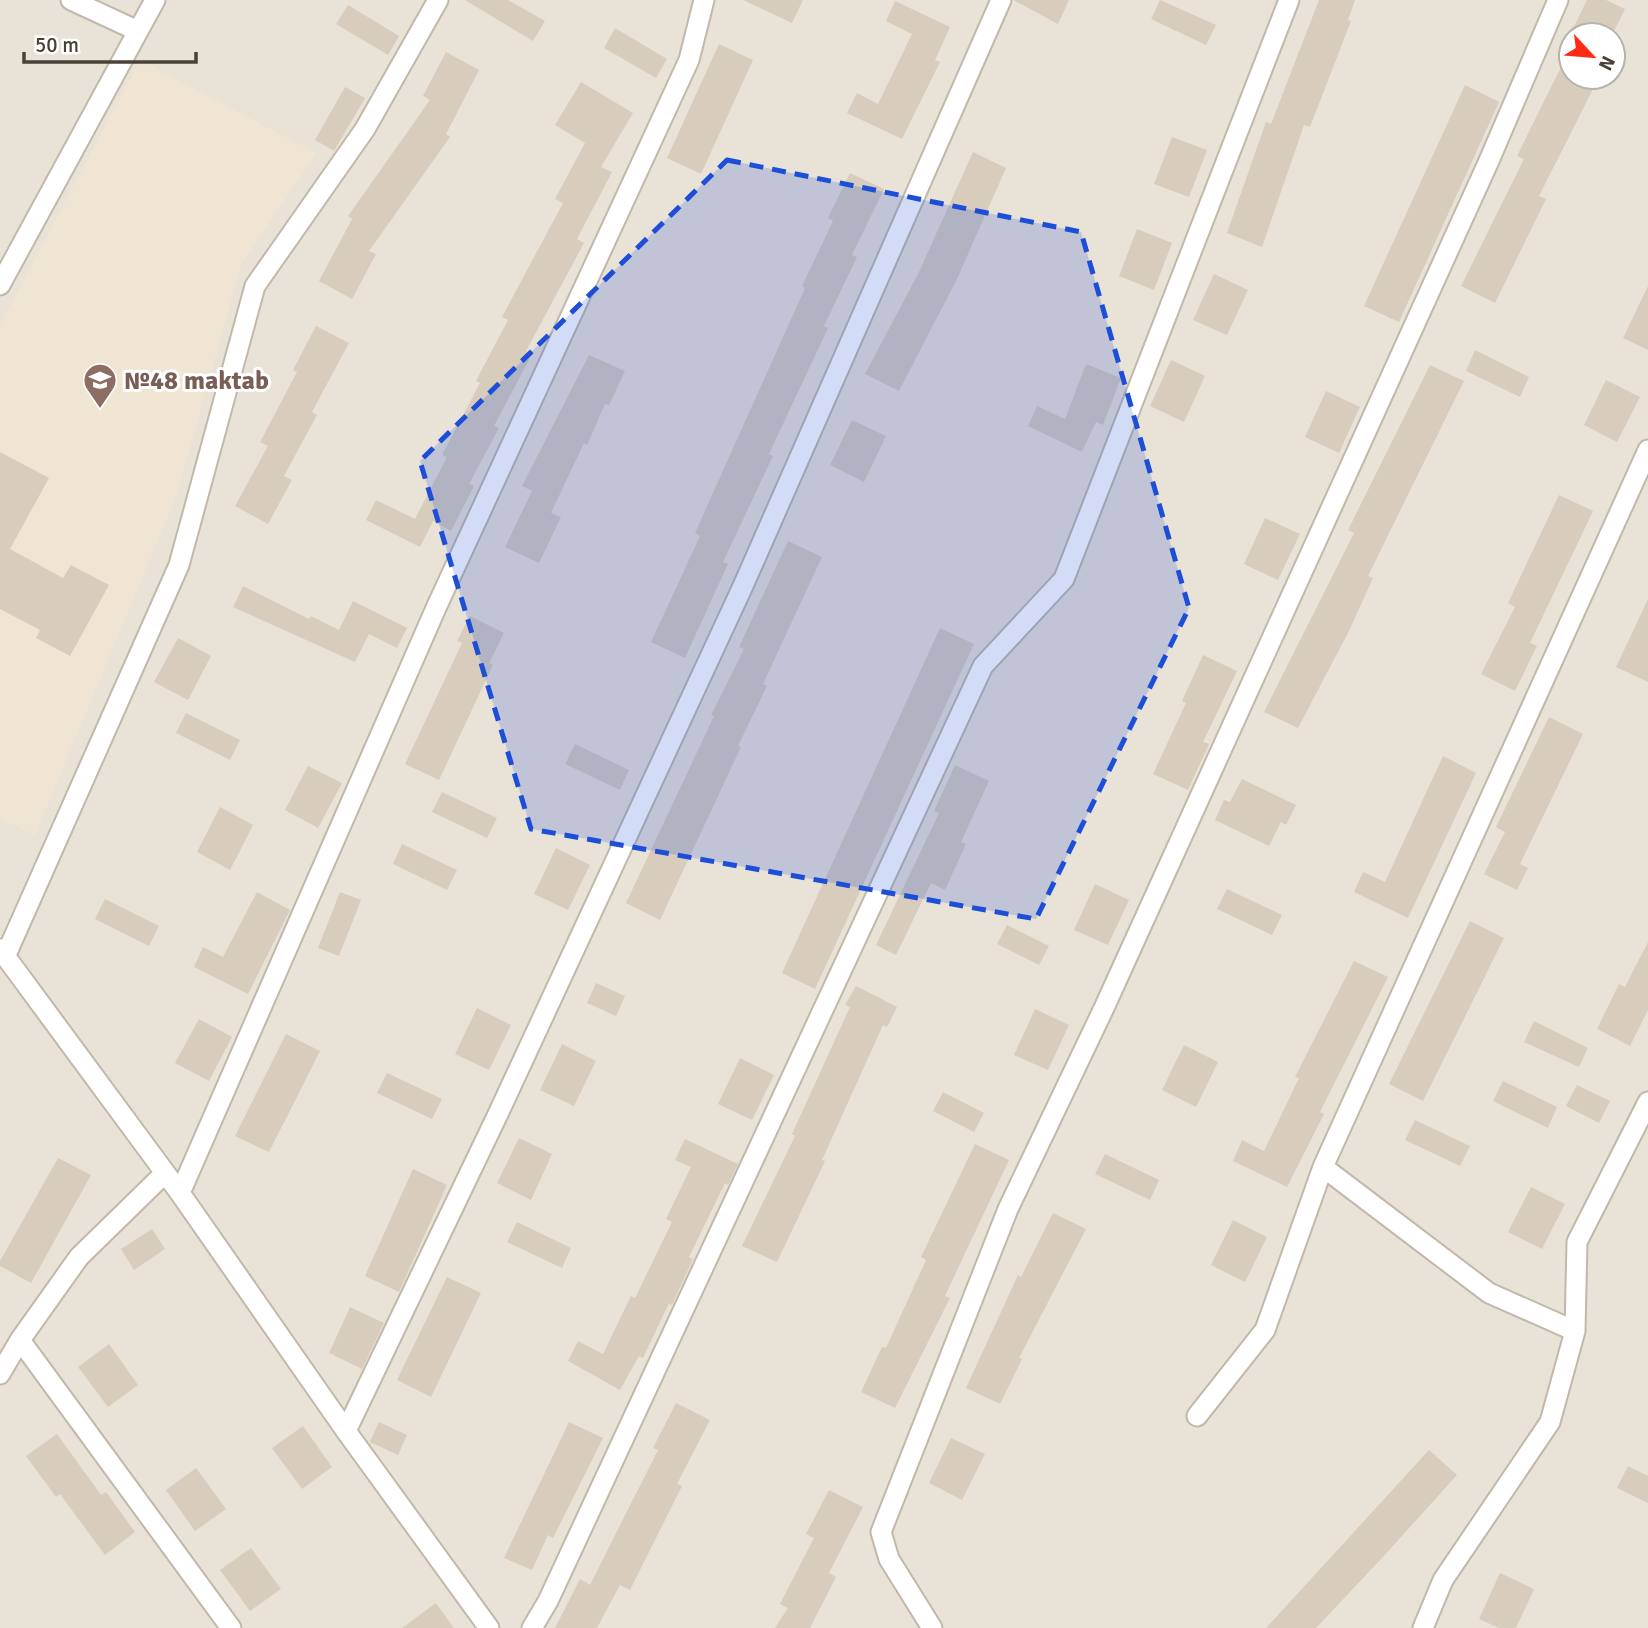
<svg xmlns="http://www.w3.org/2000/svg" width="1648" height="1628" viewBox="0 0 1648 1628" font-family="Signika,sans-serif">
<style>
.residential{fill:#e9e2d6;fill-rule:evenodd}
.education{fill:#efe5d2}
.building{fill:#d8ccbd}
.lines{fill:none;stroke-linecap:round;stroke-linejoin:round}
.street-casing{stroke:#c1b8aa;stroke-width:23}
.street{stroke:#fff;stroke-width:19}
.marked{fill:#1d4ed8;fill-opacity:0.2;stroke:#1d4ed8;stroke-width:5;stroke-dasharray:14 9;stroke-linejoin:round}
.labels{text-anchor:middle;stroke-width:6;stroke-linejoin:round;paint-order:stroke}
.education-label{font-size:26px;font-weight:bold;fill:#785e54;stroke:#fff;text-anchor:start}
</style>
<rect width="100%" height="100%" fill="#f5f1e9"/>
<path class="residential" d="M0,0H1648V1628H0ZM1571,35H1613V77H1571Z"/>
<path class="education" d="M140,60L316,153L241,265L177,495L35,835L0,819V325Z"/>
<path class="building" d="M465,0H508L545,21L533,41Z
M743,0H803L792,23Z
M1013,0H1069L1058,24Z
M1160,0L1216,25L1206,45L1151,19Z
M1319,0H1355L1348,20L1351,21L1310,127L1304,125L1262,247L1227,233L1266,122L1271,124Z
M1587,0H1606L1625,9L1612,35H1570Z
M895,1L950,27L935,60L940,62L902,139L847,113L857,93L878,104L912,34L886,21Z
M348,5L399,36L388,55L336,24Z
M615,28L667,59L656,78L604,48Z
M719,44L753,60L701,174L667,158Z
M1571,47V77H1599L1539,196L1546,199L1495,303L1461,286L1524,159L1517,156Z
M446,52L479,70L446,134L450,137L369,251L376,254L352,299L319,281L352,219L348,216L430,100L423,96Z
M581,82L633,113L601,167L612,172L577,239L584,243L526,351L532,354L494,426L499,428L469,484L474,486L451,531L433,521L420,547L366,520L376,500L415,519L447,457L442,455L480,383L476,381L508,320L502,317L563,203L555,199L585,143L555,125Z
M1465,85L1499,102L1399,322L1364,306Z
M345,87L365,98L334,151L315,140Z
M1172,137L1207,150L1189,197L1154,184Z
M973,152L1006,168L957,279L899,391L865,374L919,272Z
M850,173L884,189L852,255L857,257L824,326L828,328L769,454L773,456L723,562L728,564L685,658L651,642L700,536L695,533L805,288L802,286L833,221L828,218Z
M1137,229L1172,243L1154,290L1119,276Z
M1214,274L1248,290L1227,335L1193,320Z
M1648,286V350L1623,338Z
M316,326L349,343L312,412L317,415L284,476L292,480L268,524L235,506L268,446L260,442L297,372L293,370Z
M1475,350L1529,377L1520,397L1466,371Z
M589,355L625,371L609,405L605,404L587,445L584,443L551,513L561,517L539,563L505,547L532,491L522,486Z
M1171,360L1205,376L1184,422L1150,406Z
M1086,364L1121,378L1103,425L1096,422L1082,452L1028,426L1037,406L1065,419Z
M1430,365L1464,381L1368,576L1373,578L1349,631L1298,728L1264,712L1354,533L1348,530Z
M1606,380L1640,397L1617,442L1584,425Z
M1326,391L1360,407L1339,453L1305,437Z
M852,420L886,436L864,482L830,465Z
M0,452L49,478L10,549L63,578L71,565L109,585L70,656L36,638L40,630L0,609Z
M1559,495L1593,511L1530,643L1537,646L1515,691L1481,674L1515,607L1508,603Z
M1265,518L1300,534L1278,580L1244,564Z
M788,541L822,557L763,684L767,686L738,746L741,747L660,920L626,903L714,716L711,715L744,649L739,647Z
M243,586L309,619L311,616L339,630L353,601L407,628L397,648L369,634L355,662L233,607Z
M1648,599V682L1616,667Z
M470,616L504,633L489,663L493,665L439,780L405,764L462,643L457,641Z
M940,628L974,644L815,989L782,973Z
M178,638L211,656L188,700L154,682Z
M1203,655L1237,671L1203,742L1209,744L1188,790L1153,774L1186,703L1182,701Z
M186,713L240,740L230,760L176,733Z
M1549,717L1583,734L1520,864L1528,868L1517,890L1484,874L1505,832L1496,827Z
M575,744L629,770L620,790L565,764Z
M1443,756L1476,773L1408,918L1354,892L1363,872L1385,882Z
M955,765L989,781L961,842L966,844L945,890L931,883L896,955L876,945L939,813L934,811Z
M308,766L342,783L318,828L285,810Z
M1242,779L1296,805L1286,825L1281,822L1269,846L1215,820L1224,800L1230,802Z
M442,792L497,818L487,838L432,812Z
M220,807L253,825L230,870L197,852Z
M402,844L457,870L447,890L393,864Z
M556,848L590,865L568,910L534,894Z
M1095,884L1129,900L1108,945L1074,930Z
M1227,889L1282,915L1272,935L1217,909Z
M257,892L290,910L248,994L194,967L203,947L223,957Z
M340,892L361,900L339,956L318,948Z
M105,899L159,926L149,946L95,919Z
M1470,921L1504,938L1423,1101L1389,1084Z
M1007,925L1049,946L1039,965L997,944Z
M1648,942V1010L1630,1046L1597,1029L1619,984L1625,987Z
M1354,961L1388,977L1320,1112L1324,1114L1287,1187L1233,1161L1242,1140L1264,1151L1299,1078L1295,1077Z
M596,983L625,996L616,1016L587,1003Z
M856,986L897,1007L887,1027L883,1025L822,1160L825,1161L777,1262L742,1246L795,1136L792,1134L850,1007L845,1005Z
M477,1008L511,1025L489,1070L455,1054Z
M1035,1009L1069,1025L1048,1070L1014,1055Z
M199,1019L232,1037L209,1081L175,1063Z
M1534,1021L1588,1048L1579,1067L1524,1042Z
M286,1034L320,1051L269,1152L235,1136Z
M562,1044L596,1061L574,1106L540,1090Z
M1184,1045L1218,1062L1196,1107L1162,1090Z
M740,1058L774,1075L752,1120L718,1104Z
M387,1073L442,1099L432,1119L377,1093Z
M1503,1081L1557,1107L1548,1128L1493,1101Z
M1577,1085L1610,1101L1599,1123L1566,1106Z
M943,1092L984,1113L974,1132L933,1111Z
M1415,1120L1470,1146L1460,1166L1405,1140Z
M519,1138L552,1154L531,1200L497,1183Z
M685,1139L738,1164L728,1185L725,1183L689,1257L693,1259L672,1305L669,1303L643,1358L639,1356L620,1390L568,1361L578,1341L603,1354L631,1296L635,1298L672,1222L666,1219L691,1167L675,1160Z
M975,1144L1009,1160L945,1296L950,1298L895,1408L861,1392L882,1347L886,1348L926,1260L921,1257Z
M1105,1154L1159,1180L1150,1200L1095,1174Z
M58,1158L91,1175L31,1283L0,1266V1261Z
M413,1169L447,1185L399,1292L365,1276Z
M1531,1187L1565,1204L1542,1249L1508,1232Z
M1053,1213L1086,1229L1019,1358L1022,1359L1000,1404L966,1388L1018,1275L1021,1277Z
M1233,1220L1267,1237L1245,1282L1211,1265Z
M517,1222L571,1248L562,1268L507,1242Z
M152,1229L165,1249L134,1270L121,1249Z
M447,1277L481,1293L431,1397L397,1380Z
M350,1307L384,1323L362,1369L329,1353Z
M109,1344L138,1385L108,1407L78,1367Z
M676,1403L710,1420L677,1484L682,1486L630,1590L620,1585L597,1628H555L580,1579L590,1585L658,1450L653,1448Z
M379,1422L407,1435L398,1455L370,1442Z
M569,1422L603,1438L553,1538L548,1535L532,1570L504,1558Z
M303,1426L332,1467L302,1489L272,1448Z
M57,1434L101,1495L106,1492L135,1532L105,1555L60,1494L56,1497L26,1456Z
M951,1438L985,1454L962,1500L929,1483Z
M1429,1450L1457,1475L1382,1558L1316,1628H1266Z
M1628,1466L1648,1476V1503L1617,1488Z
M196,1468L226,1509L195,1531L166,1490Z
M829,1490L863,1507L829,1573L836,1577L810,1628H775L788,1608L780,1604L814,1538L806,1534Z
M251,1548L281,1589L250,1611L220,1570Z
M1500,1573L1534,1589L1516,1628H1499L1479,1619Z
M436,1603L454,1628H402Z"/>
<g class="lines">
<defs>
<path id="street" d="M71,0L138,31
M0,285L155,0
M0,949L180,1193L346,1431L489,1628
M5,957L179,565L255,286L365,129L438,0
M1323,1167L1489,1293L1575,1331
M180,1193L436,608L689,60L704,0
M20,1340L231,1628
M0,1374L20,1340L79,1257L165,1173
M1197,1416L1265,1330L1323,1167L1648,450
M346,1431L498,1114L743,586L1001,0
M532,1628L548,1601L983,666L1064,579L1289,0
M932,1628L889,1559L881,1532L1008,1209L1104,1008L1488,163L1558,0
M1423,1628L1443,1580L1550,1422L1575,1331L1577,1242L1648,1102"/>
</defs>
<use href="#street" class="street-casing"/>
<use href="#street" class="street"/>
</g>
<path class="marked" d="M727,160L1081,232L1189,608L1036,919L531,829L420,461Z"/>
<defs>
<symbol id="school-pin" viewBox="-11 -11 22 30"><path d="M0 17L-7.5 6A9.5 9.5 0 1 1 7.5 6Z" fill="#8d6e63" stroke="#fff"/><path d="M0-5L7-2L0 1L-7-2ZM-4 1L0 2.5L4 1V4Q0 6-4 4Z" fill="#fff"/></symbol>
</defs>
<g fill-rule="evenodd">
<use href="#school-pin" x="81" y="361" width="38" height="52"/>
</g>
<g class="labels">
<g class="education-label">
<text x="124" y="389">№48 maktab</text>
</g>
</g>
<g transform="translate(1592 56) rotate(116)"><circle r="33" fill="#ffffff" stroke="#b6b3af" stroke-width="2"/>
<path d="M0-5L12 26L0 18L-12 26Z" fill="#ff2b16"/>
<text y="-10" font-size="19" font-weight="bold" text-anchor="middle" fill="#494136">N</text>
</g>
<path d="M24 52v10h172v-10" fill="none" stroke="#494136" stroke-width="3.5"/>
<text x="35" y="52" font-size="21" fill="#494136" stroke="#ffffff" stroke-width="5" paint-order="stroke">50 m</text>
</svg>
